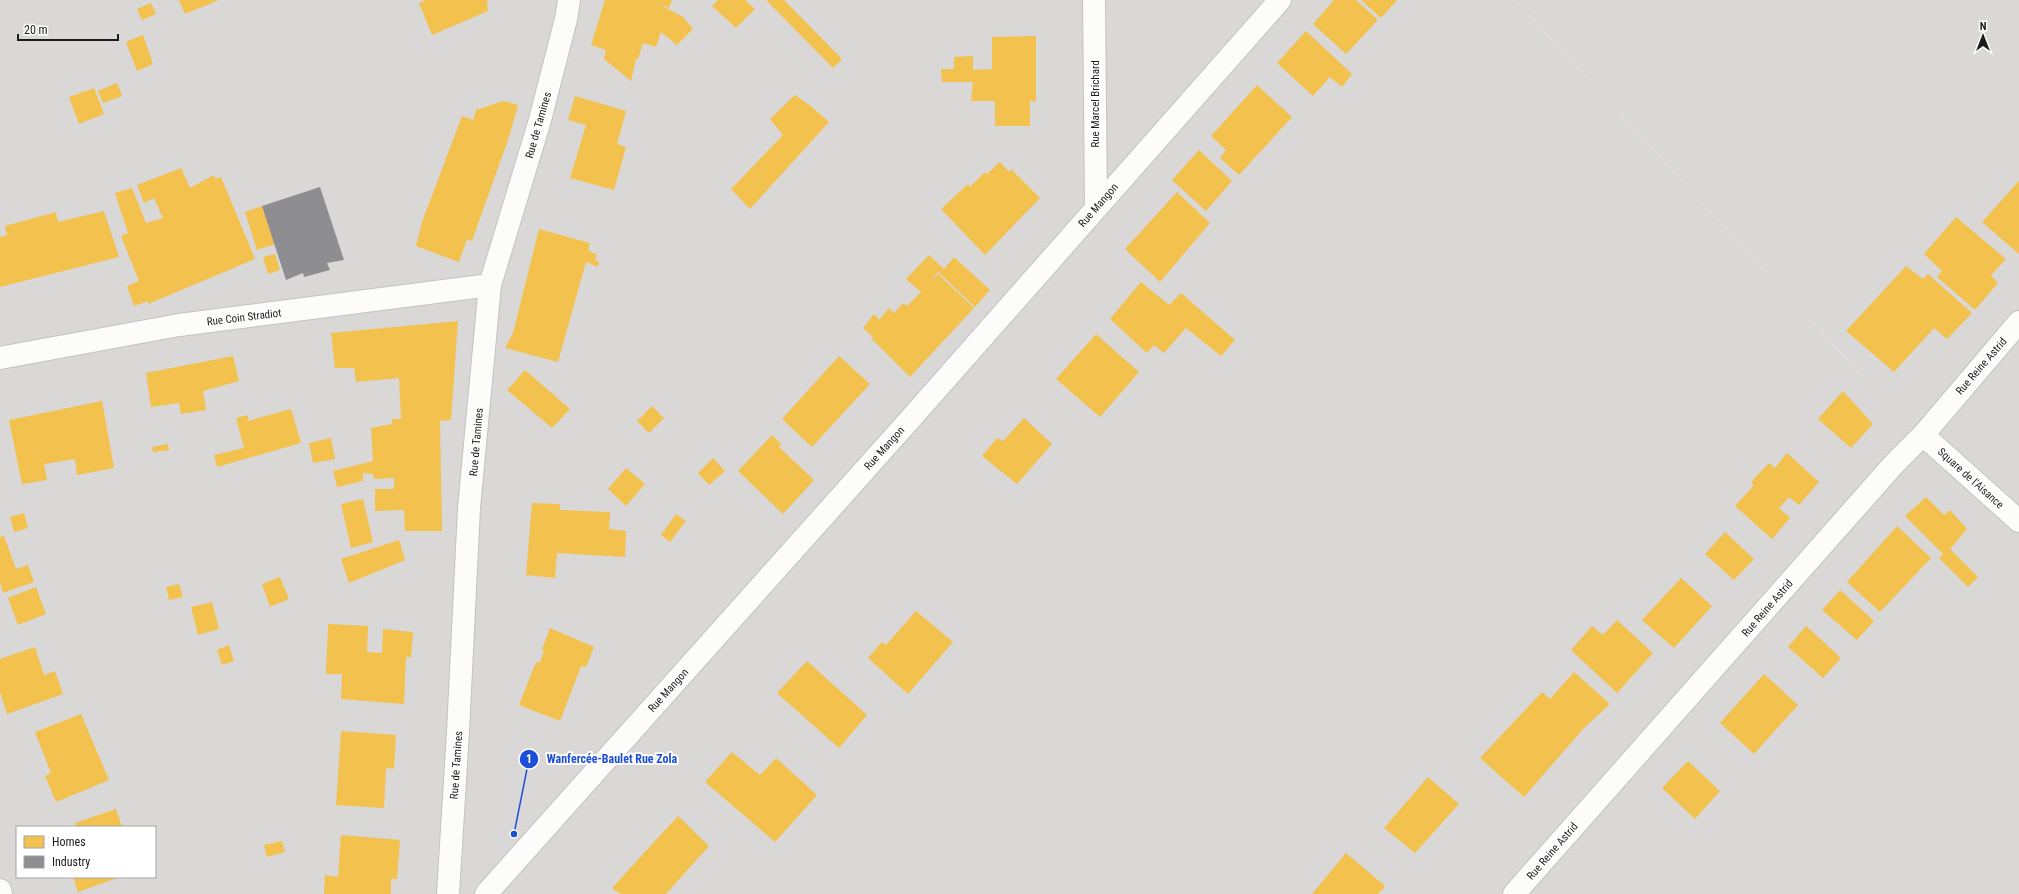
<svg xmlns="http://www.w3.org/2000/svg" width="2019" height="894" viewBox="0 0 2019 894" font-family="'Roboto Condensed',sans-serif">
<style>
.residential{fill:#dad8d6;fill-rule:evenodd}
.religious{fill:#d9d8d6}
.homes{fill:#f2c14e}
.industry{fill:#8d8d92}
.lines{fill:none;stroke-linecap:round;stroke-linejoin:round}
.street-casing{stroke:#c3c2c0;stroke-width:24}
.path{stroke:#ebd7d7;stroke-width:2.5;stroke-dasharray:2 2;stroke-linecap:butt}
.street{stroke:#fcfcfb;stroke-width:22}
.labels{text-anchor:middle;stroke-width:4;stroke-linejoin:round;paint-order:stroke}
.street-label{font-size:11px;fill:#1c1c1c;stroke:#fff}
.leader{fill:none;stroke:#1d4ed8;stroke-width:1.5}
.callout-dot{fill:#1d4ed8;stroke:#fff;stroke-width:1.5}
.mark-label{font-size:12px;text-anchor:middle;font-weight:bold;fill:#fff}
.callout-label{font-size:12px;text-anchor:middle;font-weight:bold;fill:#1d4ed8;stroke:#fff;stroke-width:4;stroke-linejoin:round;paint-order:stroke}
</style>
<rect width="100%" height="100%" fill="#ebe8e4"/>
<path class="residential" d="M0,0H2019V894H0ZM17,827H155V877H17Z"/>
<path class="religious" d="M2019,360V427L1988,394Z"/>
<path class="homes" d="M179,0H219L185,14Z
M426,0H487L488,11L432,35L419,3Z
M605,0H672L669,8L655,2L683,17L693,29L677,45L661,32L656,47L643,43L638,59H636L631,81L604,59L606,50L591,45Z
M718,0H745L755,9L736,28L712,6Z
M766,0H784L842,59L833,68Z
M1334,0H1356L1378,20L1346,54L1313,24Z
M1361,0H1397L1381,18Z
M151,3L156,14L142,20L137,9Z
M1306,31L1352,74L1342,87L1330,77L1313,96L1277,63Z
M143,35L153,64L137,71L126,42Z
M1036,36V101H1030V126H995V101H971L973,82H942L941,69H954V57L973,56V70L992,69V37Z
M117,83L122,96L103,103L98,91Z
M1257,85L1292,117L1239,175L1220,158L1226,150L1211,136Z
M94,88L104,114L79,124L69,97Z
M795,95L812,107L829,122L750,209L731,189L783,135L770,119Z
M575,96L626,111L617,144L626,147L614,190L570,178L586,125L568,120Z
M503,101L518,105L510,134L472,241L467,239L459,262L416,246L422,222L462,116L473,120L476,110Z
M1199,150L1232,181L1206,211L1172,180Z
M1000,162L1009,172L1011,169L1040,198L985,255L941,209L968,184L970,187L985,172L987,174Z
M181,168L190,188L214,175L215,179L221,177L255,259L148,304V301L134,306L127,286L139,281L121,236L128,233L115,193L132,188L146,223L163,218L154,198L144,203L137,185Z
M2019,181V254L1982,222Z
M1177,192L1210,223L1160,282L1125,249Z
M262,206L275,244L257,250L245,212Z
M104,211L119,257L0,287V237L7,235L5,226L56,212L58,222Z
M1956,217L2006,259L1991,275L1998,283L1975,310L1937,277L1942,271L1924,254Z
M539,229L590,243L588,250L597,255L595,260L599,262L598,267L586,262L558,362L505,348L513,333Z
M275,254L280,270L268,274L263,257Z
M929,255L944,269L954,257L990,290L975,307L938,272L930,282L938,274L974,308L910,377L871,338L873,337L863,328L874,314L879,320L889,308L894,313L903,303L907,306L921,292L906,279Z
M1906,266L1923,279L1928,274L1972,313L1947,339L1934,328L1894,372L1846,331Z
M1141,282L1169,305L1181,293L1235,340L1221,356L1186,328L1164,353L1154,345L1147,353L1110,319Z
M458,321L451,420L440,421L442,531H405L404,510L375,511V489H394V478L374,479L373,474L363,473V481L337,487L333,471L373,461L371,428L392,424V419H401L399,378L356,382L354,368H335L331,333Z
M1096,334L1139,372L1100,417L1056,379Z
M233,356L239,381L203,391L206,410L181,414L179,403L151,407L146,373Z
M839,356L870,384L812,447L782,419Z
M525,370L570,409L552,428L507,390Z
M1843,391L1873,424L1851,448L1818,419Z
M102,401L114,468L77,475L75,459L44,464L47,480L22,484L9,420Z
M652,406L664,418L649,433L637,421Z
M291,409L301,443L217,467L214,455L244,448L236,418L248,415V421Z
M1024,418L1052,444L1017,484L982,456L997,438L1003,441Z
M772,435L781,444L779,447L814,480L783,514L738,471Z
M331,438L335,459L313,463L309,443Z
M168,444L169,450L153,452L152,447Z
M1787,453L1819,482L1799,505L1789,497L1779,508L1790,518L1772,539L1735,506L1754,485L1751,482L1769,463L1775,468Z
M713,458L725,471L709,485L698,473Z
M626,468L645,484L626,506L608,489Z
M1926,497L1944,515L1950,510L1967,529L1950,549L1978,577L1968,587L1939,558L1943,554L1905,516Z
M363,499L373,542L351,548L341,504Z
M532,503L560,504V510L610,512L609,529L626,531L625,557L557,553L555,578L526,575Z
M24,513L28,528L14,532L10,517Z
M676,514L686,521L670,542L661,535Z
M1897,526L1931,558L1880,612L1847,582Z
M1725,532L1754,559L1734,580L1705,554Z
M4,536L16,569L28,565L34,582L3,593L0,582V537Z
M399,540L405,560L349,583L341,559Z
M280,577L289,599L270,607L262,584Z
M1681,578L1712,606L1674,648L1642,620Z
M179,584L183,597L169,600L166,587Z
M36,587L46,614L18,625L8,598Z
M1840,590L1874,621L1857,640L1822,610Z
M212,602L219,629L198,635L191,607Z
M916,611L953,642L908,694L868,658L882,642L886,645Z
M1617,620L1653,653L1617,693L1571,650L1592,626L1603,635Z
M328,624L368,626L367,652L382,653L383,629L413,632L411,657H406L404,704L341,699L342,674H326Z
M1806,626L1841,658L1823,678L1788,647Z
M550,628L594,647L586,667L581,666L560,721L519,705L536,662L540,663L544,650L542,649Z
M229,645L234,661L222,665L217,650Z
M35,647L44,675L55,671L63,694L7,714L0,692V659Z
M807,661L867,715L839,748L777,693Z
M1574,672L1610,704L1583,729L1524,797L1480,758L1542,692L1550,699Z
M1764,674L1798,705L1754,754L1720,723Z
M81,714L109,780L56,802L45,776L51,773L35,732Z
M341,731L396,735L394,769L386,768L384,808L336,805Z
M732,752L760,775L776,758L817,795L775,842L705,782Z
M1688,761L1720,791L1695,819L1662,788Z
M1428,777L1459,804L1415,853L1384,828Z
M116,809L122,827H76L75,823Z
M678,816L709,846L666,894H621L612,888Z
M341,835L400,840L397,879H391V894H324L325,875L338,877L339,876H338Z
M282,841L285,852L267,857L264,845Z
M1346,853L1385,886L1378,894H1312Z
M73,877H120L78,892Z"/>
<path class="industry" d="M320,187L344,260L327,263L330,270L304,277L303,273L286,280L262,206Z"/>
<g class="lines">
<defs>
<path id="street" d="M1094,0L1096,207
M0,358L179,325L490,285
M1923,435L2019,521
M0,890L1,894
M448,894L458,732L469,508L490,285L540,120L566,19L569,0
M486,894L913,416L1280,0
M1514,894L1894,464L1923,435L2019,322"/>
</defs>
<use href="#street" class="street-casing"/>
<path class="path" d="M1515,0L1900,417"/>
<use href="#street" class="street"/>
</g>
<g class="labels">
<g class="street-label">
<text transform="translate(1095 104) rotate(-90)" y="4">Rue Marcel Brichard</text>
<text transform="translate(538 125) rotate(-74)" y="4">Rue de Tamines</text>
<text transform="translate(1098 205) rotate(-49)" y="4">Rue Mangon</text>
<text transform="translate(244 317) rotate(-7)" y="4">Rue Coin Stradiot</text>
<text transform="translate(1981 366) rotate(-49)" y="4">Rue Reine Astrid</text>
<text transform="translate(476 442) rotate(-85)" y="4">Rue de Tamines</text>
<text transform="translate(884 448) rotate(-48)" y="4">Rue Mangon</text>
<text transform="translate(1971 478) rotate(42)" y="4">Square de l'Aisance</text>
<text transform="translate(1767 608) rotate(-49)" y="4">Rue Reine Astrid</text>
<text transform="translate(668 690) rotate(-48)" y="4">Rue Mangon</text>
<text transform="translate(456 765) rotate(-86)" y="4">Rue de Tamines</text>
<text transform="translate(1552 851) rotate(-49)" y="4">Rue Reine Astrid</text>
</g>
</g>
<path class="leader" d="M514 834L529 759"/>
<g class="callout-dot">
<circle cx="514" cy="834" r="4"/>
<circle cx="529" cy="759" r="10"/>
</g>
<g class="mark-label">
<text x="529" y="763">1</text>
</g>
<g class="callout-label">
<text x="612" y="763">Wanfercée-Baulet Rue Zola</text>
</g>
<rect x="16" y="826" width="140" height="52" fill="#ffffff" stroke="#a4a4a4"/>
<rect x="24" y="836" width="20" height="12" fill="#f2c14e" stroke="#a4a4a4"/>
<text x="52" y="846" font-size="12" fill="#1c1c1c">Homes</text>
<rect x="24" y="856" width="20" height="12" fill="#8d8d92" stroke="#a4a4a4"/>
<text x="52" y="866" font-size="12" fill="#1c1c1c">Industry</text>
<g transform="translate(1983 36)" stroke="#ffffff" stroke-width="3" paint-order="stroke">
<path d="M0-3L7 15L0 10L-7 15Z" fill="#1c1c1c"/>
<text y="-6" font-size="11" font-weight="bold" text-anchor="middle" fill="#1c1c1c">N</text>
</g>
<path d="M18 34v6h100v-6" fill="none" stroke="#1c1c1c" stroke-width="2"/>
<text x="24" y="34" font-size="12" fill="#1c1c1c" stroke="#ffffff" stroke-width="3" paint-order="stroke">20 m</text>
</svg>
